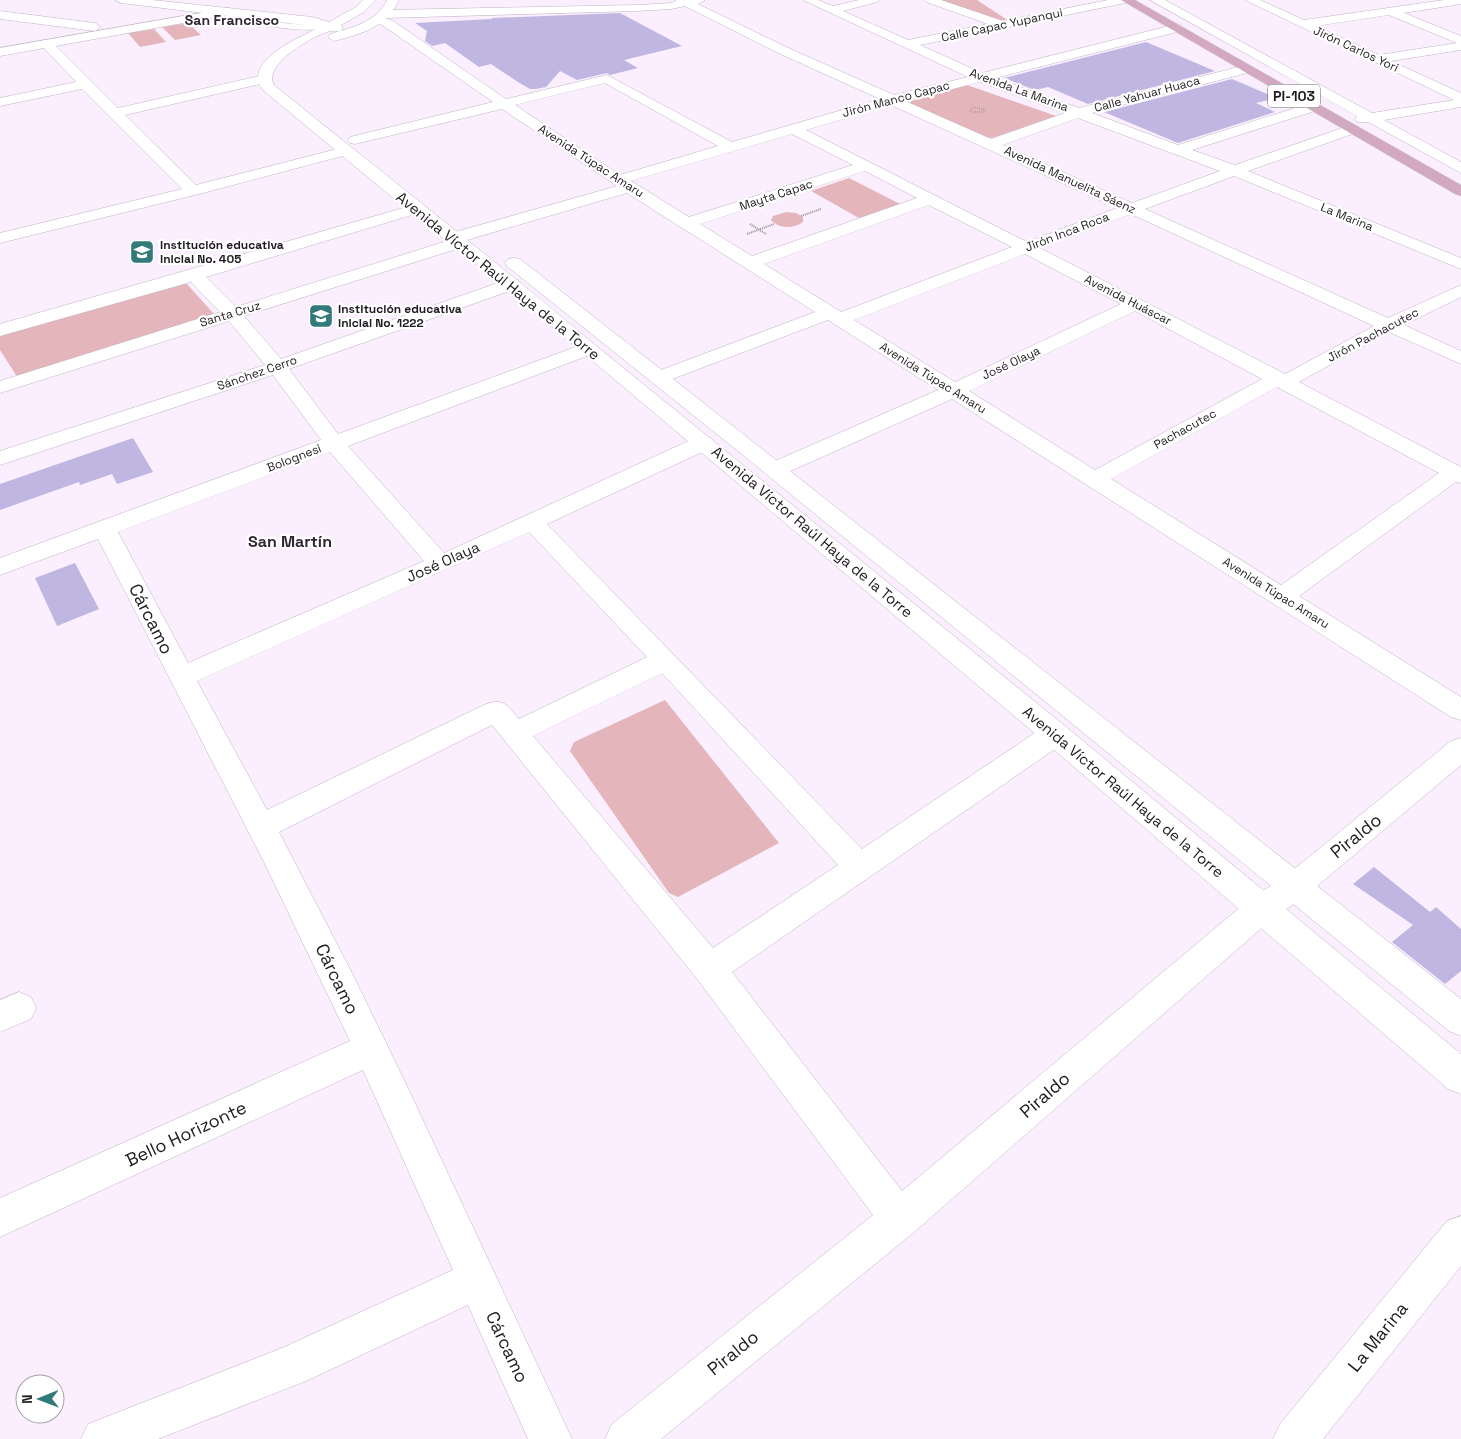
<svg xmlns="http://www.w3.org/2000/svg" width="1461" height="1439" viewBox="0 0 1461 1439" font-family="'Space Grotesk',sans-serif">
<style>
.green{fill:#e4b6bb}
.building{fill:#bfb6e2}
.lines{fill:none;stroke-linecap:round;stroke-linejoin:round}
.lane-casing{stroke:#c0b3c3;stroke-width:1}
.street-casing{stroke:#c0b3c3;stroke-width:1}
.secondary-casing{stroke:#c0b3c3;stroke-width:1}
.primary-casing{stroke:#dbdadb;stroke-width:1}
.path-far1{stroke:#998f9b;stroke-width:1;stroke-dasharray:1 1;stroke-linecap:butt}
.path{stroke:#998f9b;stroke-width:2;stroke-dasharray:1 1;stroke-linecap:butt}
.lane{fill:#fff;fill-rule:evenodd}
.street{fill:#fff;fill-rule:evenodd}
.secondary{fill:#fff;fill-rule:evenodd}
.primary{fill:#d3a9c1;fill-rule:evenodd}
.labels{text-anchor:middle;stroke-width:4.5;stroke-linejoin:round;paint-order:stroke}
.far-street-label{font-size:12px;fill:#1f1a20;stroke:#fff}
.far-poi-label{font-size:12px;font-weight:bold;fill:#1f1a20;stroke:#fff;text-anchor:start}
.far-neighbourhood-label{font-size:14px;font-weight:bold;fill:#302632;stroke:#fff}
.shield{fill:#fff;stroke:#625f63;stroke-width:1}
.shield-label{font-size:14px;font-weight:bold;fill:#1f1a20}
.street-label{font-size:15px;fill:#1f1a20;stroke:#fff}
.neighbourhood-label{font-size:16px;font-weight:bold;fill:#302632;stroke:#fff}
.near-street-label{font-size:18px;fill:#1f1a20;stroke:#fff}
</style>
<rect width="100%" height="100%" fill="#fbeefe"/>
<path class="green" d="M935,0H977L1009,21L1001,23Z
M188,23L201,35L175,40L162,27Z
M154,29L166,42L140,47L128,33Z
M967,85L1056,116L992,138L986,137L910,103L911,101Z
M849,178L900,204L859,218L811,191Z
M786,212L796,213L803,217V222C793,229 779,229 771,220L773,216Z
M185,282L214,314L21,376L16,375L0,350V333Z
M665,700L779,843L678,897L669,893L570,751L574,742Z"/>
<path class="building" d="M620,13L682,46L624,60L638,68L610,75L607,73L577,80L560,71L546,87L536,89H530L518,82L491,64L479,67L445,43L432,46L425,41L427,31L415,23L492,19V18Z
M1146,42L1215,71L1088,104L1048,87L1035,90L1004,78Z
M1232,79L1277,98L1256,103L1275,112L1178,143L1104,112Z
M133,438L153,472L117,484L112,474L80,485L79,482L0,510V484Z
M75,563L99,609L57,626L35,578Z
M1374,867L1430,912L1436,907L1461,929V971L1445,984L1392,942L1413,925L1353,884Z"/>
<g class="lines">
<defs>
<path id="lane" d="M261,14H267L270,22L307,25L330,23L334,25C321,34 283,28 267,26L263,24Z"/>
<path id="street" d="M675,0H705L698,4L784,46L894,95L968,77L803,0H818L833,6L859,0H879L877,2L843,11L908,40L988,24L926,2L924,0H941L1003,21L1108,0H1131L1125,3L920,45L982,73L1177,24L1181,25L1183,28L1181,31L995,78L1079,108L1246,65L1251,66L1252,69L1251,72L1092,113L1178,145L1308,104H1318L1320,107L1318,110L1192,150L1235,165L1348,126H1358L1360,129L1358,132L1248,171L1461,258V269L1234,176L1145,209L1388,318L1461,285V297L1404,325L1461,351V364L1389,332L1299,382L1461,467V483L1456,482L1299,596L1461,697V720L1451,717L952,399L784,474L776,476L768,474L765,469L768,464L938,390L828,320L667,381L660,383L653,381L650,377L653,373L815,312L627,193L467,240L468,242L466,246L244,316L281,359L506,280L512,279L518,280L521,284L518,288L289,369L338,434L581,345L588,343L595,345L598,349L595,353L348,446L444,553L695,438L703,437L711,438L714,443L711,448L547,524L862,849L1045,726L1055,723L1065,726L1069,734L1065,742L732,972L902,1191L1250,899L1282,879L1451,741L1461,738V765L1304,897L1272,919L913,1233L661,1439H605L612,1424L873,1215L698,980L492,725L279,832L352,973L407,1086L572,1439H528L468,1305L306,1381L158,1439H81L88,1424L282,1348L453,1270L363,1070L0,1237V1198L350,1041L264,862L98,539L0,575V558L321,440L273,375L0,465V451L265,365L229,321L0,393V381L220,312L191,282L0,336V324L410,206H422L424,209L422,212L206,277L236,307L447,241L446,238L448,234L617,186L502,109L355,144L350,143L348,140L350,137L493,102L385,27L374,20L376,17L380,16L393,21L506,99L607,75L732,142L880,99L776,52L685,6L671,9L637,11L387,18L381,14L387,10L637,5L671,3L676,1ZM980,82L1065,113L991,139L905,101ZM605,83L718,146L620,175L515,105ZM891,105L1117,208L1027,242L806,130ZM1078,118L1220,171L1132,203L1003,145ZM792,134L853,165L689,217L631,181ZM865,171L917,198L752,256L700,224ZM929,205L1012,247L841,312L764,264ZM1131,214L1374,326L1285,374L1040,248ZM1025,254L1121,304L955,382L854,320ZM1135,311L1262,379L1095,470L969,391ZM1277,387L1439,473L1281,585L1111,479ZM330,452L424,561L188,663L118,532ZM529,532L647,657L519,719C508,706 504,698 486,704L267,810L197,681ZM662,673L838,865L713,948L533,736Z
M1150,0H1165L1372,113L1454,100L1245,0H1260L1304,20L1444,0H1461V4L1404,13L1461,36V50L1391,61L1461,93V107L1384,120L1461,162V173L1368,122H1357L1355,119L1357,116ZM1389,15L1457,43L1379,55L1316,26Z
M229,8L235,12L233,14L56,46L118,108L264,75L269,76L271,79L269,82L125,115L196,185L345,147L350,148L352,151L350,154L199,194L0,243V233L182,189L82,89L0,106V98L76,82L44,48L0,56V48Z
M0,11L95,23L101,27L95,31L0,19Z
M19,992L31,997L36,1008L31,1019L0,1032V1000Z
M1461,1216V1266L1323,1439H1273L1280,1424L1447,1221Z"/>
<path id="secondary" d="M115,0H152L312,17L329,22L356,7L363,0H376L364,12L341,25L343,28L341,31C337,32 334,30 330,31C313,36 262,64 274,85C381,172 490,256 595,345L1065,726L1461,1054V1094L1448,1089L1045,742L506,288L410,212L264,91C261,87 257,82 258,77C259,54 302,36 320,27L121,3Z
M387,0H399C386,27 362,34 334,41L328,37L330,34C353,27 376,23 387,0Z
M514,258L520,259L640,353L1461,999V1036L1449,1031L744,456L508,267L505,263L508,259Z"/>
<path id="primary" d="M1121,0H1135L1461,185V196L1455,194Z"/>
</defs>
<use href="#lane" class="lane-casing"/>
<use href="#street" class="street-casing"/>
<use href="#secondary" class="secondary-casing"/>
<use href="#primary" class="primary-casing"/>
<path class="path-far1" d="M970,112L973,107L986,110L984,112H972"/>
<path class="path" d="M801,216L821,209
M750,224L766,234
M747,234L774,224"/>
<use href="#lane" class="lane"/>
<use href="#street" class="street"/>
<use href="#secondary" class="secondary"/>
<use href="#primary" class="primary"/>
</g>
<defs>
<symbol id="school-square" viewBox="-11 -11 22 22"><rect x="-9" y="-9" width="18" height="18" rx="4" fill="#317a79" stroke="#fff"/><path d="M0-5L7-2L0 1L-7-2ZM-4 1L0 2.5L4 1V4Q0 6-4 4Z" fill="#fff"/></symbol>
</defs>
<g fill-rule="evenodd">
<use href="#school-square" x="128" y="238" width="28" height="28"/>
<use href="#school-square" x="307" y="302" width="28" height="28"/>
</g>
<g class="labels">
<g class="far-street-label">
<text transform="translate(1002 25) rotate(-12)" y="4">Calle Capac Yupanqui</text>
<text transform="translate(1356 49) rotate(25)" y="4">Jirón Carlos Yori</text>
<text transform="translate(1019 90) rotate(20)" y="4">Avenida La Marina</text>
<text transform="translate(1147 94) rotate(-15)" y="4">Calle Yahuar Huaca</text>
<text transform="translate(896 99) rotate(-15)" y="4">Jirón Manco Capac</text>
<text transform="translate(591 161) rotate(33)" y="4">Avenida Túpac Amaru</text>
<text transform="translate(1070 180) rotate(25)" y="4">Avenida Manuelita Sáenz</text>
<text transform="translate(776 195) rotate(-18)" y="4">Mayta Capac</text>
<text transform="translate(1347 217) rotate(22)" y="4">La Marina</text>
<text transform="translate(1067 232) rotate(-21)" y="4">Jirón Inca Roca</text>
<text transform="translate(1128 300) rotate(27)" y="4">Avenida Huáscar</text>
<text transform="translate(230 314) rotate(-17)" y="4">Santa Cruz</text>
<text transform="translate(1373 335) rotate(-28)" y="4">Jirón Pachacutec</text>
<text transform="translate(1011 363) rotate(-25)" y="4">José Olaya</text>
<text transform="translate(257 373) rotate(-19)" y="4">Sánchez Cerro</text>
<text transform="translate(933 378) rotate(32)" y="4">Avenida Túpac Amaru</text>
<text transform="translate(1185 429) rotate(-29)" y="4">Pachacutec</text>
<text transform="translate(294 458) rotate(-21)" y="4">Bolognesi</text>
<text transform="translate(1276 593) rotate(32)" y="4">Avenida Túpac Amaru</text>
</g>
<g class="far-poi-label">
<text x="160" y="249">Institución educativa<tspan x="160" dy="14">inicial No. 405</tspan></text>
<text x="338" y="313">Institución educativa<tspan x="338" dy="14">inicial No. 1222</tspan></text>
</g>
<g class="far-neighbourhood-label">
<text x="232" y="25">San Francisco</text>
</g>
<rect class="shield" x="1268" y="84.5" width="52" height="23" rx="4"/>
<g class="shield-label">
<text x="1294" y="101">PI-103</text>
</g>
<g class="street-label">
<text transform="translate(498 276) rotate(39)" y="5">Avenida Víctor Raúl Haya de la Torre</text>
<text transform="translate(812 532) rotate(40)" y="5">Avenida Víctor Raúl Haya de la Torre</text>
<text transform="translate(443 562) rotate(-24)" y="5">José Olaya</text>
<text transform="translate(1123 792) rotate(40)" y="5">Avenida Víctor Raúl Haya de la Torre</text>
</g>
<g class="neighbourhood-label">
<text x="290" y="547">San Martín</text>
</g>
<g class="near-street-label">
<text transform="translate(151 619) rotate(63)" y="6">Cárcamo</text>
<text transform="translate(1356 836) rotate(-39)" y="6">Piraldo</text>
<text transform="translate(337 979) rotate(64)" y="6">Cárcamo</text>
<text transform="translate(1045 1095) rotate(-41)" y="6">Piraldo</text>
<text transform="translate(186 1134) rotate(-25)" y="6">Bello Horizonte</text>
<text transform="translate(1378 1337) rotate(-51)" y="6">La Marina</text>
<text transform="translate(507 1347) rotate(65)" y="6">Cárcamo</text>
<text transform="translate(733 1353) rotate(-39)" y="6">Piraldo</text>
</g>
</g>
<g transform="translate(40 1399) rotate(269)"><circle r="24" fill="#ffffff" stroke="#a5a3a6"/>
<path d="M0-4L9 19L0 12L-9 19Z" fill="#317a79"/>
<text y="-8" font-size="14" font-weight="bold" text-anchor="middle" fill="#1f1a20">N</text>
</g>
</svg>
